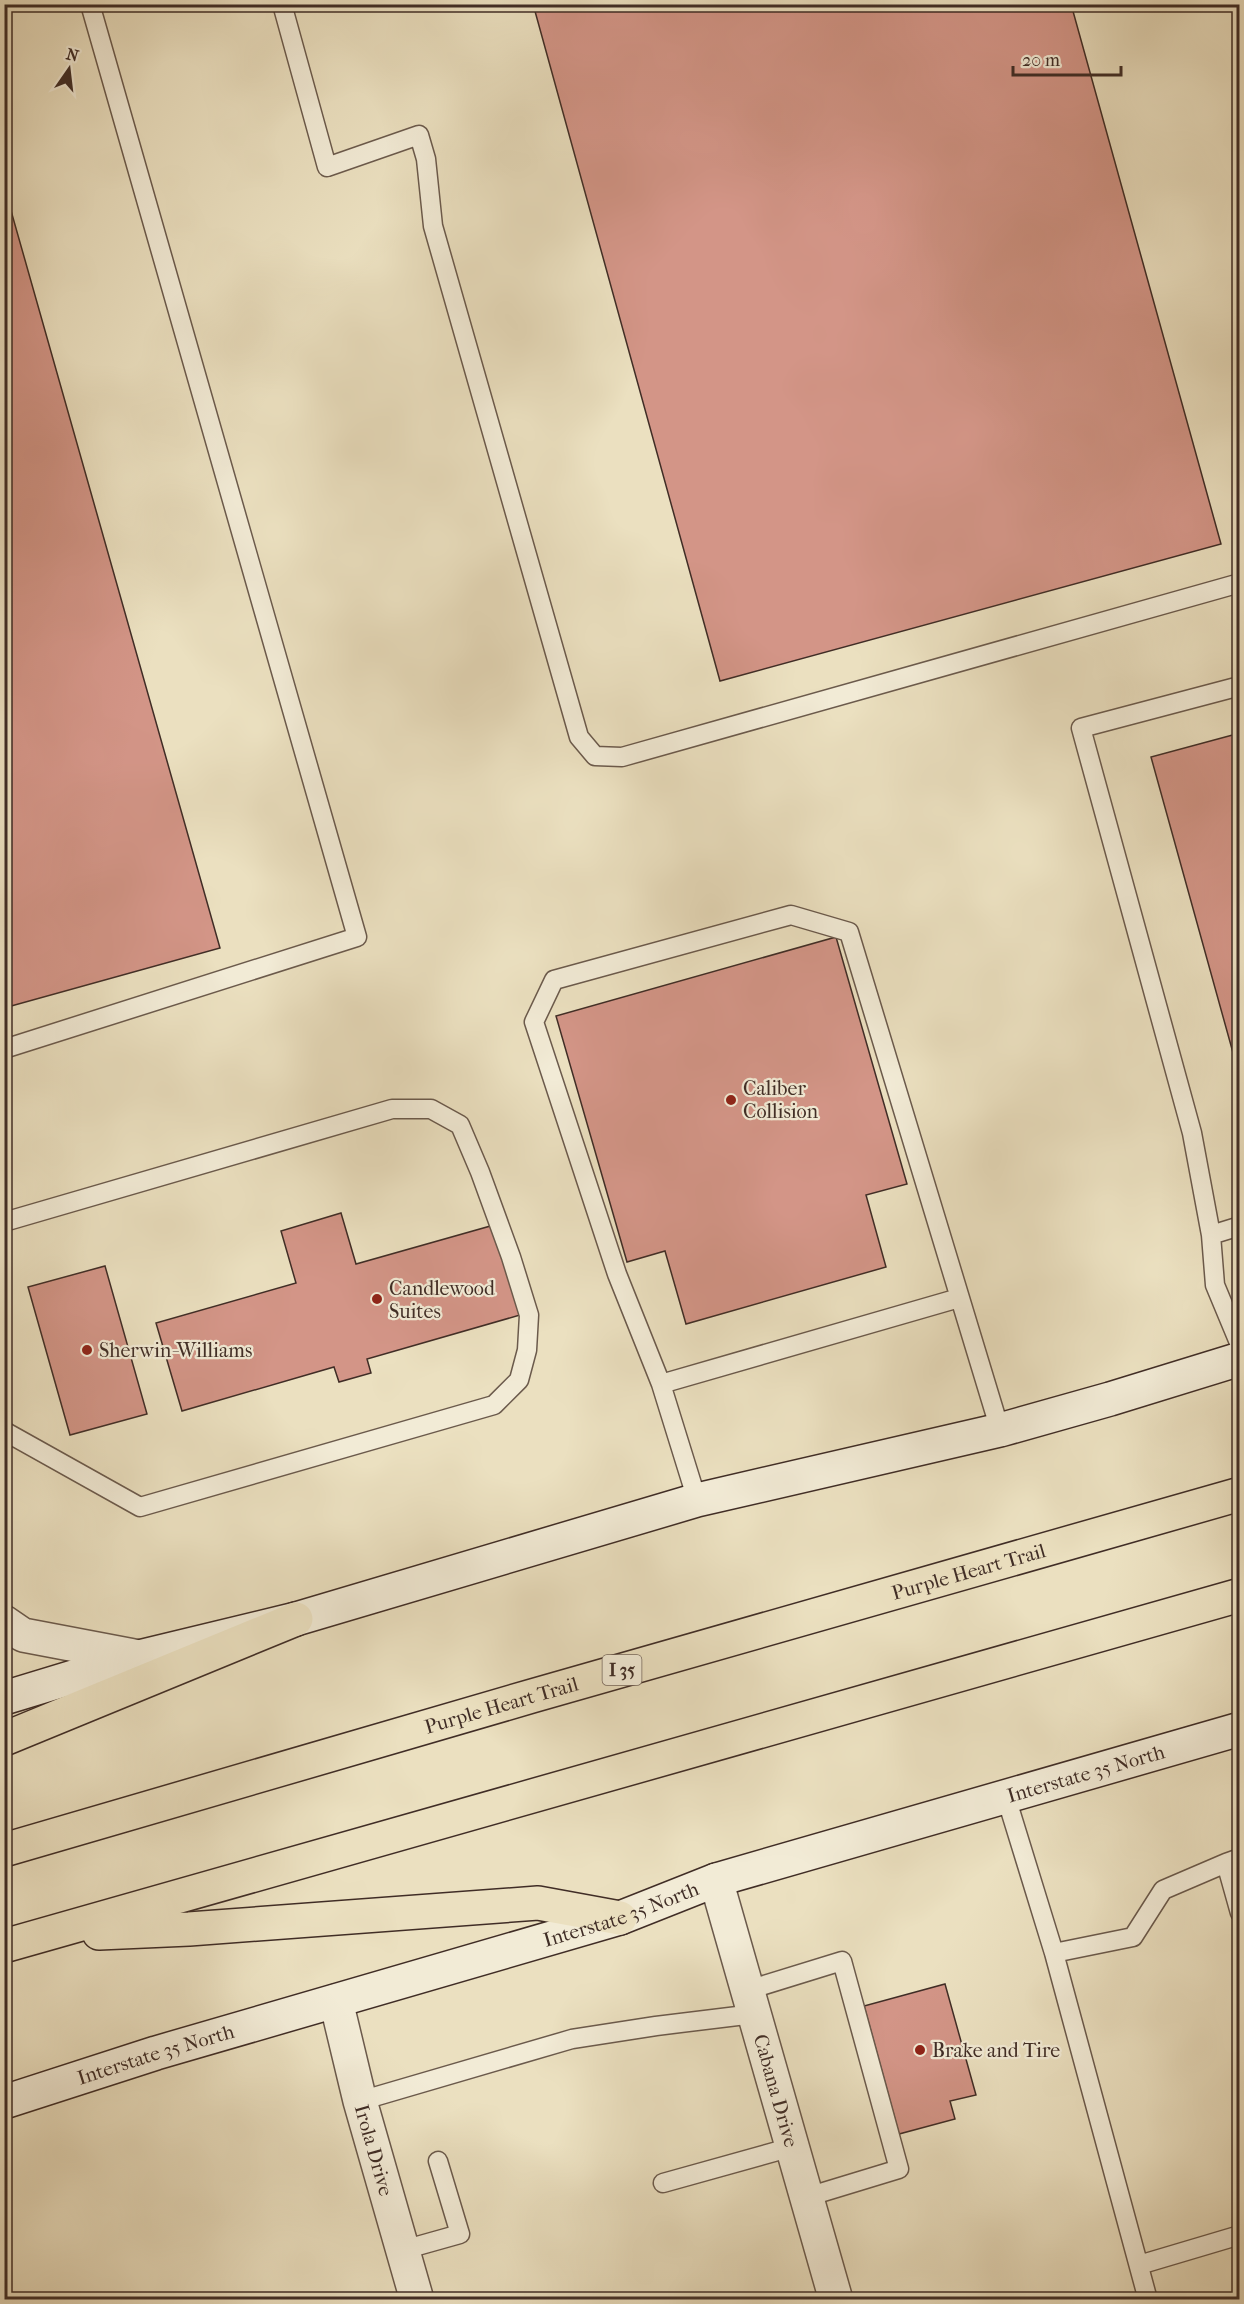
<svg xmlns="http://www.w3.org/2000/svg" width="1244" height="2304" viewBox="0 0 1244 2304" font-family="'IM FELL French Canon',serif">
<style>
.building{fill:#d39587;stroke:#402d26;stroke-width:1.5}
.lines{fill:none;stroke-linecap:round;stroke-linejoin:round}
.lane-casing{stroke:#6b5a4c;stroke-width:21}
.street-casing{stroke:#6b5a4c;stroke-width:36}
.secondary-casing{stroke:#402d26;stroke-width:36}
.highway-casing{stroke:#402d26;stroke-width:36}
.lane{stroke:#f2ebd6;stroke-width:18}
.street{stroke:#f2ebd6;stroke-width:33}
.secondary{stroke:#f2ebd6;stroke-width:33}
.highway{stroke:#ebe0c0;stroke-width:33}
.poi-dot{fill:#8f2418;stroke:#f2ebd6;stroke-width:2}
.labels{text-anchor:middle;stroke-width:4.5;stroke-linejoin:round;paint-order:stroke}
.shield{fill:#f2ebd6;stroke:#75665b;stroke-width:1.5}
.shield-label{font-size:18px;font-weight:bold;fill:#402d26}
.poi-label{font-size:20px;fill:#402d26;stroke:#f2ebd6;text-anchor:start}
.street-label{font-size:20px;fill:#402d26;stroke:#f2ebd6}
</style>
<rect width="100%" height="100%" fill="#ebe0c0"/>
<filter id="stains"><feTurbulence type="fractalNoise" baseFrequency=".00333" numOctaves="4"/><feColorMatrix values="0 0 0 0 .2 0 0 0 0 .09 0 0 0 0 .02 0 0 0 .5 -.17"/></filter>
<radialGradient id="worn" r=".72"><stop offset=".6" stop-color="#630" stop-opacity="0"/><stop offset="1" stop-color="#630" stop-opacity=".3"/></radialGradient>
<path class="building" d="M533,4H1071L1221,544L720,681Z
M4,186L220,948L4,1008Z
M1240,733V1078L1151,757Z
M836,937L907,1184L866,1195L886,1267L686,1324L665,1251L627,1262L556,1016Z
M341,1213L356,1264L494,1225L520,1315L367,1359L371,1373L339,1382L334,1367L182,1411L156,1323L296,1283L281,1231Z
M105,1266L147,1414L70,1435L28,1287Z
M945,1984L976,2095L950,2101L955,2119L899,2134L864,2006Z"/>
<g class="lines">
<defs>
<path id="lane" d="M282,4L327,167L419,135L426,159L433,226L579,737L595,756L622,757L1240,583
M1240,686L1081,728L1192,1133L1211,1235L1240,1226
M4,1049L357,937L90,4
M4,1222L392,1109H431L460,1125L480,1172L511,1257L529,1315L527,1350L519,1380L494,1405L140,1507L4,1431
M1211,1235L1215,1285L1240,1345
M661,1384L959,1298
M697,1500L661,1384L617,1274L534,1022L554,980L791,915L849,932L1000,1430
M1006,1797L1054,1953L1148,2300
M1240,1858L1226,1863L1240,1913
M1054,1953L1133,1937L1163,1890L1226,1863
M748,1990L842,1961L899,2169L807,2197
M360,2101L572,2039L656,2026L754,2014
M663,2183L792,2147
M403,2250L460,2234L438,2161
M1139,2265L1240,2235"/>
<g id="street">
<path d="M4,1622L23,1635L139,1657"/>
<path id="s1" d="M716,1880L836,2300"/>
<path id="s2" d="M336,2001L360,2101L417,2300"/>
</g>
<g id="secondary">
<path d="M4,1698L139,1657L296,1619L697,1500L1000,1430L1110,1399L1240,1359"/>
<path id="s3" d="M4,2102L156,2053L620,1918L716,1880L1240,1729"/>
</g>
<g id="highway">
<path d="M4,1739L296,1619"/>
<path id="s4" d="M4,1850L532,1696L1240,1494"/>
<path d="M99,1933L189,1929L538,1903L620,1918"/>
<path d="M4,1946L1240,1595"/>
</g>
</defs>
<use href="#lane" class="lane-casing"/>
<use href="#street" class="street-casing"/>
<use href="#secondary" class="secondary-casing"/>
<use href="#highway" class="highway-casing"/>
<use href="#lane" class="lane"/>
<use href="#street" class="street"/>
<use href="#secondary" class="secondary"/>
<use href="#highway" class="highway"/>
</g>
<g class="poi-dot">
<circle cx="731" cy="1100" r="6"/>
<circle cx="377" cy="1299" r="6"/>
<circle cx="87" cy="1350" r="6"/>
<circle cx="920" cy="2050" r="6"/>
</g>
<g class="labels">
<rect class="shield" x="602.5" y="1655" width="39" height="30" rx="4.5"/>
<g class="shield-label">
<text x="622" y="1676">I 35</text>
</g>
<g class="poi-label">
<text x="743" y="1095">Caliber<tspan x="743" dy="23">Collision</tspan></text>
<text x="389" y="1295">Candlewood<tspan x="389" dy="23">Suites</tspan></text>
<text x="99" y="1357">Sherwin-Williams</text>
<text x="932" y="2057">Brake and Tire</text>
</g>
<g class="street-label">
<text dy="7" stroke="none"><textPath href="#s4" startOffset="1004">Purple Heart Trail</textPath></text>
<text dy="7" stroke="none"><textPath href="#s4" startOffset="518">Purple Heart Trail</textPath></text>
<text dy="7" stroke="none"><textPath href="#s3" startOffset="1131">Interstate 35 North</textPath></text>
<text dy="7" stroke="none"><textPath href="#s3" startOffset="645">Interstate 35 North</textPath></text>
<text dy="7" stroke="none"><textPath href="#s3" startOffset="159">Interstate 35 North</textPath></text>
<text dy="7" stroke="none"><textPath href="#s1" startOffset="219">Cabana Drive</textPath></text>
<text dy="7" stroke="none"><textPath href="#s2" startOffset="154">Irola Drive</textPath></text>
</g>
</g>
<rect width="1244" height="2304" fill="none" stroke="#ebe0c0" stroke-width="24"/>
<rect x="6" y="6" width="1232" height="2292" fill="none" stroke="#402d26" stroke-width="3"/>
<rect x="12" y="12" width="1220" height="2280" fill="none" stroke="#402d26" stroke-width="1.5"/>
<g transform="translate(69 69) rotate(14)" stroke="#f2ebd6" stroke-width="4.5" paint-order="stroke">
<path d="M0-4.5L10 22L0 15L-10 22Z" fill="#402d26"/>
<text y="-9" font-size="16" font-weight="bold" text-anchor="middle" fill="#402d26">N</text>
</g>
<path d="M1013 66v9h108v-9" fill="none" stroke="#402d26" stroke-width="3"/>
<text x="1022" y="66" font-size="18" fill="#402d26" stroke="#f2ebd6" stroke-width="4.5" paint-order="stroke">20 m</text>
<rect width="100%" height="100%" filter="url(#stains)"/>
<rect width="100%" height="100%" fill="url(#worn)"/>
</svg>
